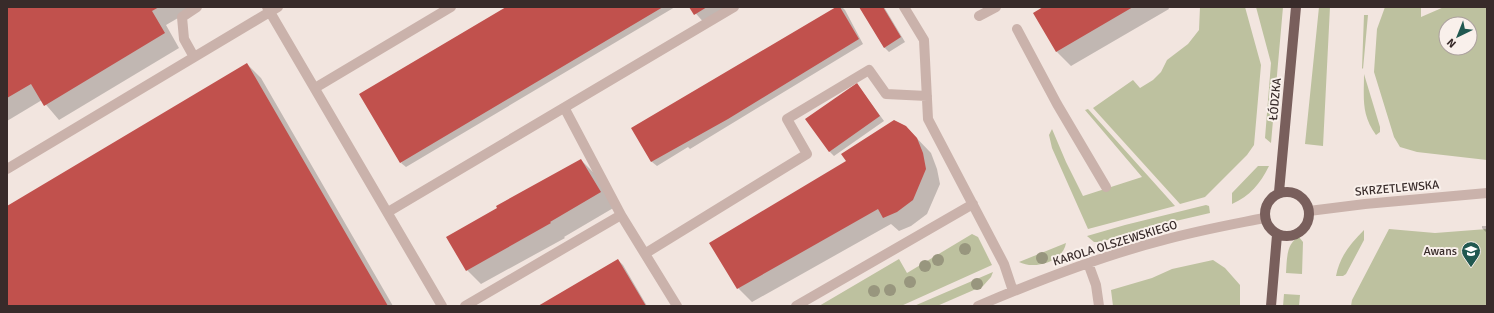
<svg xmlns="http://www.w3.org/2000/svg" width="1494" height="313" viewBox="0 0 1494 313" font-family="Signika,sans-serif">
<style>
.green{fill:#bdc19f;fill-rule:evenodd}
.shadow{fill:#0003}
.building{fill:#c1514d}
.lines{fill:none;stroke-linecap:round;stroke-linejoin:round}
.minor{stroke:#cab2ab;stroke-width:10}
.major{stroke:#795f5c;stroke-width:10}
.tree{fill:#98967e}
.labels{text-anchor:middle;stroke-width:4;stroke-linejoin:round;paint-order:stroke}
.street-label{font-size:12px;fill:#382b2a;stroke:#f9f0eb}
.poi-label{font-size:12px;fill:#382b2a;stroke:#f9f0eb;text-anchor:end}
</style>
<rect width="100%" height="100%" fill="#f2e5df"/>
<path class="green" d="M1200,7H1245L1261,65L1254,145L1247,155L1205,197L1180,204L1093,108L1133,80L1140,88L1153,80L1161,72L1167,60L1188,44L1199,30Z
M1256,7H1283L1271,143L1265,138L1271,63Z
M1319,7H1330L1323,146L1305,144Z
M1385,7H1421V17L1444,7H1487V160L1417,152L1400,147L1394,137L1374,72L1377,29ZM1446,24H1470V48H1446Z
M1364,15H1368L1363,69L1362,68Z
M1364,74L1380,127V132L1376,135C1361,114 1364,99 1364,74Z
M1088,109L1175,206L1088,229L1052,148L1049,135L1052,129L1066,162L1083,196L1142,177L1085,110Z
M1258,166H1269C1260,184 1250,196 1232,204V193Z
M1206,205L1209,206L1210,213L1150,227L1101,242H1094L1087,236L1125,225Z
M1389,229L1435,233L1487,229V306H1351L1352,300Z
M1364,230V240L1346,274L1343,276H1336C1340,256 1350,244 1364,230Z
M972,234L978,237L992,265L901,306H819L899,259L907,273Z
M1299,237L1303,242L1302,274L1286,273C1287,260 1286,243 1299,237Z
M1066,243C1063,262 1034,270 1019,262Z
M1213,260L1225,268L1240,285V306H1113L1111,290L1152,278L1172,269Z
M993,272L991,277L983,286L937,306H914Z
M1284,294L1300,295L1299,306H1283Z"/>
<path class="shadow" d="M7,7H197L166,25L179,48L59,120L42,100L7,121Z
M508,7H675L406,167L401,163Z
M690,7H739L707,26Z
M838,7H842L845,10L863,44L690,149L688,147L657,166L652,162L633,129Z
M860,7H884L905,42L889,52L884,47Z
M1045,7H1168L1169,9L1071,66L1057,52L1034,13Z
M247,64L261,78L393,306H7V207Z
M857,84L884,121L834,156L829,151Z
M906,127L931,153L937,169L940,184L927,214L911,226L899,231L891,224L752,302L738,288Z
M581,160L595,174L615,207L564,237L565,238L481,284L467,270Z
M1482,226H1487V233L1482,228Z
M618,260L623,265L647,306H540Z"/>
<path class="building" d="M7,7H159L152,11L165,33L44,106L31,84L7,98Z
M506,7H663L400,163L359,94Z
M689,7H707L694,15Z
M836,7H840L859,39L728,119L651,162L631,128Z
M859,7H883L901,37L884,48Z
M1043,7H1133L1056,52L1033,13Z
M247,63L388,306H7V206Z
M857,83L880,116L829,152L805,119Z
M894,120L906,126L917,138L923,153L926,169L913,200L897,212L883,218L878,209L737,289L709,243L846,161L841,154Z
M581,159L601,192L550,222L551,223L466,271L446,237L497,208L496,206Z
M618,259L646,306H538Z"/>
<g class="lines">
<path class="minor" d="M267,7L442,306
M904,7L924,40L928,119L1004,264L1013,291
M979,16L996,7
M1017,29L1057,104L1106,187
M194,57L184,39L182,17L197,7
M315,88L451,7
M565,109L621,215L677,306
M7,169L278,7
M1309,211L1365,204L1487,193
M388,212L734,7
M646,253L807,154L787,119L869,70L886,94L927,96
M1088,263L1096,285L1099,306
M465,306L621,215
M796,306L973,204
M978,306C1037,281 1098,257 1160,241C1195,231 1229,225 1264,218"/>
<path class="major" d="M1265 214a22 22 0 1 1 44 0a22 22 0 1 1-44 0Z
M1279,192L1296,7
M1271,306L1277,235"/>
</g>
<g class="tree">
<circle cx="965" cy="249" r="6"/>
<circle cx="1042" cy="258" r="6"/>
<circle cx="938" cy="260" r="6"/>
<circle cx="925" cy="266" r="6"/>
<circle cx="910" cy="282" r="6"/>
<circle cx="977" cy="284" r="6"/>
<circle cx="890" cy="290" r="6"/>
<circle cx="874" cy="291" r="6"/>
</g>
<defs>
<symbol id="university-pin" viewBox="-11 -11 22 30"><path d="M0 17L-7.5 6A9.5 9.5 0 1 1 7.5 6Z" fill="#215850" stroke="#f9f0eb"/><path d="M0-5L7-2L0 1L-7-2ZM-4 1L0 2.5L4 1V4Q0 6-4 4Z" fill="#fff"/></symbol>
</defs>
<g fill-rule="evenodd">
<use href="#university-pin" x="1460" y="240" width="22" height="30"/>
</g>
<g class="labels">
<g class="street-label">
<text transform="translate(1275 99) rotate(-85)" y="4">ŁÓDZKA</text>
<text transform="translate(1397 188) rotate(-5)" y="4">SKRZETLEWSKA</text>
<text transform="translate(1115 243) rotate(-17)" y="4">KAROLA OLSZEWSKIEGO</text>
</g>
<g class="poi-label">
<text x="1457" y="255">Awans</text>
</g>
</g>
<rect width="1494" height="313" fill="none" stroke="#382b2a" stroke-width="16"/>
<g transform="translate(1458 36) rotate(223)"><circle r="19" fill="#f9f0eb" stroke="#aca19e"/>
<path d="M0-3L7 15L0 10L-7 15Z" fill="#215850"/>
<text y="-6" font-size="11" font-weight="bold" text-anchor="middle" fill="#382b2a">N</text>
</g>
</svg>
